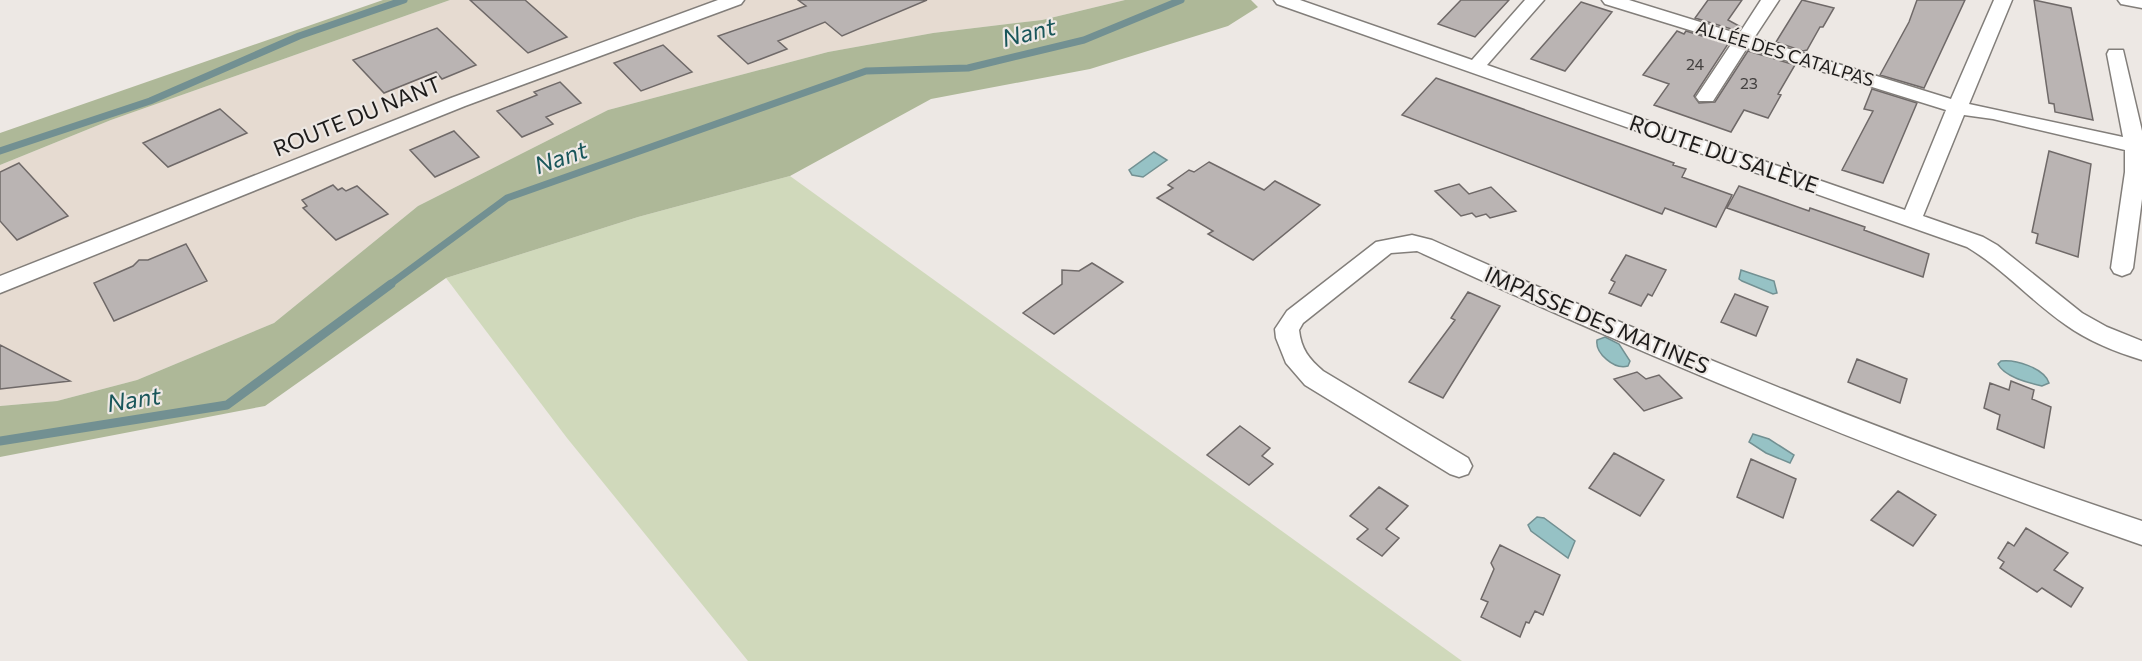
<svg xmlns="http://www.w3.org/2000/svg" width="2142" height="661" viewBox="0 0 2142 661" font-family="Commissioner,sans-serif">
<style>
.built{fill:#e6dbd1}
.green{fill:#d0d9bb}
.forest{fill:#aeb898}
.water{fill:#96c2c5;stroke:#729092;stroke-width:1.5}
.lines{fill:none;stroke-linecap:round;stroke-linejoin:round}
.stream-far1{stroke:#729092;stroke-width:7}
.stream{stroke:#729092;stroke-width:9}
.building{fill:#bab4b3;stroke:#6f6968;stroke-width:1.5}
.minor-casing{stroke:#827e7a;stroke-width:3}
.minor{fill:#fff;fill-rule:evenodd}
.labels{text-anchor:middle;stroke-width:4.5;stroke-linejoin:round;paint-order:stroke}
.far-number-label{font-size:16px;fill:#444140}
.far-street-label{font-size:18px;fill:#1d1b1a;stroke:#ede8e4}
.street-label{font-size:22px;fill:#1d1b1a;stroke:#ede8e4}
.water-label{font-size:24px;font-style:italic;fill:#19565a;stroke:#ede8e4}
</style>
<rect width="100%" height="100%" fill="#ede8e4"/>
<path class="built" d="M450,0H1125L1042,20L933,33L828,52L608,110L418,206L274,323L137,380L57,401L0,406V165L111,120Z"/>
<path class="green" d="M790,176L1462,661H748L567,438L446,278L638,217Z"/>
<path class="forest" d="M383,0H450L111,120L0,165V133Z
M1125,0H1251L1258,7L1228,26L1090,69L931,99L790,176L638,217L446,278L265,406L0,457V406L57,401L137,380L274,323L418,206L608,110L828,52L933,33L1042,20Z"/>
<path class="water" d="M1154,152L1167,160L1143,177L1132,175L1129,170Z
M1741,270L1774,281L1777,293L1773,294L1742,281L1739,279Z
M1605,337L1619,344L1630,361L1628,366C1614,370 1595,353 1597,340Z
M2001,361C2015,359 2044,368 2049,383L2042,386C2029,383 2004,377 1998,364Z
M1753,434L1769,439L1794,455L1790,463L1766,453L1749,442Z
M1537,517L1544,518L1575,541L1568,558L1531,531L1528,525Z"/>
<g class="lines">
<path class="stream-far1" d="M0,151L150,101L299,36L404,0
M389,285L507,198L866,71L968,68L1084,40L1181,0"/>
<path class="stream" d="M0,441L227,405L391,284"/>
</g>
<path class="building" d="M470,0H525L567,37L528,53Z
M798,0H927L842,36L825,22L778,41L787,49L748,64L718,36L806,6Z
M1461,0H1509L1475,37L1438,24Z
M1708,0H1742L1728,20L1741,27L1738,31L1695,18Z
M1802,0L1834,8L1823,27H1820L1807,50L1803,51L1776,42Z
M1917,0H1965L1924,88L1880,75L1909,22Z
M2034,0L2071,8L2093,120L2055,112L2054,104L2049,103Z
M1581,2L1612,12L1565,71L1531,59Z
M437,28L476,65L442,79L436,72L384,93L353,60Z
M1677,31L1684,34L1686,31L1728,44L1694,96L1699,103L1715,102L1748,51L1795,65L1778,94L1781,95L1768,118L1744,110L1731,132L1654,105L1669,84L1643,75Z
M663,45L692,72L641,91L614,63Z
M1436,78L1674,163L1673,165L1686,169L1682,177L1732,195L1716,227L1665,208L1662,214L1402,115Z
M560,82L581,103L546,117L553,124L522,137L497,111L537,95L534,92Z
M1872,89L1917,103L1883,183L1842,170L1873,111L1864,109Z
M220,109L247,133L168,167L143,143Z
M454,131L479,157L435,177L410,150Z
M2049,151L2091,164L2078,257L2036,243L2038,234L2032,232Z
M1209,162L1264,190L1275,181L1320,205L1253,260L1208,234L1213,231L1157,198L1173,188L1168,185L1189,170L1194,172Z
M19,163L68,216L17,240L0,221V172Z
M1459,184L1469,194L1491,187L1516,211L1490,218L1486,214L1476,217L1472,213L1461,216L1435,191Z
M333,185L338,190L342,188L346,191L357,186L388,214L336,240L303,208L307,206L302,200Z
M1739,186L1809,211L1810,208L1865,227L1864,230L1929,254L1923,277L1727,208Z
M186,244L207,281L114,321L94,283L133,266L139,260H148Z
M1626,255L1666,270L1652,296L1648,294L1641,306L1609,293L1615,282L1611,280Z
M1092,263L1123,282L1054,334L1023,313L1062,284V270L1079,271Z
M1468,292L1500,306L1443,398L1409,382L1455,320L1451,318Z
M1735,294L1768,307L1756,336L1721,322Z
M0,345L70,381L0,389Z
M1857,359L1907,379L1900,403L1848,382Z
M1637,372L1646,379L1659,375L1682,398L1644,411L1614,379Z
M2011,381L2034,390L2032,399L2051,407L2044,448L1997,429L2000,415L1984,408L1990,383L2009,390Z
M1240,426L1270,448L1262,456L1273,464L1249,485L1207,455Z
M1614,453L1664,480L1640,516L1589,488Z
M1751,459L1796,479L1783,518L1737,497Z
M1379,487L1408,506L1386,529L1399,538L1382,556L1357,539L1368,529L1350,516Z
M1898,491L1936,515L1913,546L1871,520Z
M2026,528L2068,553L2054,570L2083,588L2071,607L2042,588L2037,592L2000,568L2004,562L1998,558L2008,542L2014,546Z
M1500,545L1560,575L1543,615L1535,611L1529,623L1526,622L1520,637L1481,617L1488,602L1481,599L1494,569L1491,563Z"/>
<g class="lines">
<defs>
<path id="minor" d="M718,0H744L741,4L465,106L0,293V276L451,98Z
M1274,0H1300L1472,60L1525,0H1544L1487,65L1905,210L1946,110L1747,48L1713,101H1699L1696,97L1732,43L1605,4L1602,0H1629L1739,34L1761,0H1779L1754,38L1951,99L1994,0H2012L1969,104L2123,137L2107,54L2109,50H2123L2142,131V199L2133,268L2130,273L2122,276L2114,273L2111,268L2125,172V150L1993,119L1964,115L1923,216L1983,237L1997,245L2082,313L2107,327L2142,341V360C2116,352 2088,341 2066,325C2031,301 2004,269 1967,247L1277,4Z
M2118,0H2142V8L2121,4Z
M1412,235L1432,240C1665,344 1900,441 2142,521V545C1895,460 1655,360 1417,251L1391,253L1303,323L1299,330C1301,349 1309,359 1323,371L1468,458L1472,466L1468,474L1459,477L1450,474L1305,385L1286,363L1276,338L1275,329L1287,311L1376,242Z"/>
</defs>
<use href="#minor" class="minor-casing"/>
<use href="#minor" class="minor"/>
</g>
<g class="labels">
<g class="far-number-label">
<text x="1695" y="70">24</text>
<text x="1749" y="89">23</text>
</g>
<g class="far-street-label">
<text transform="translate(1785 54) rotate(17)" y="6">ALLÉE DES CATALPAS</text>
</g>
<g class="street-label">
<text transform="translate(357 116) rotate(-22)" y="8">ROUTE DU NANT</text>
<text transform="translate(1724 154) rotate(19)" y="8">ROUTE DU SALÈVE</text>
<text transform="translate(1597 320) rotate(23)" y="8">IMPASSE DES MATINES</text>
</g>
<g class="water-label">
<text transform="translate(1029 33) rotate(-14)" y="8">Nant</text>
<text transform="translate(561 158) rotate(-19)" y="8">Nant</text>
<text transform="translate(134 400) rotate(-9)" y="8">Nant</text>
</g>
</g>
</svg>
